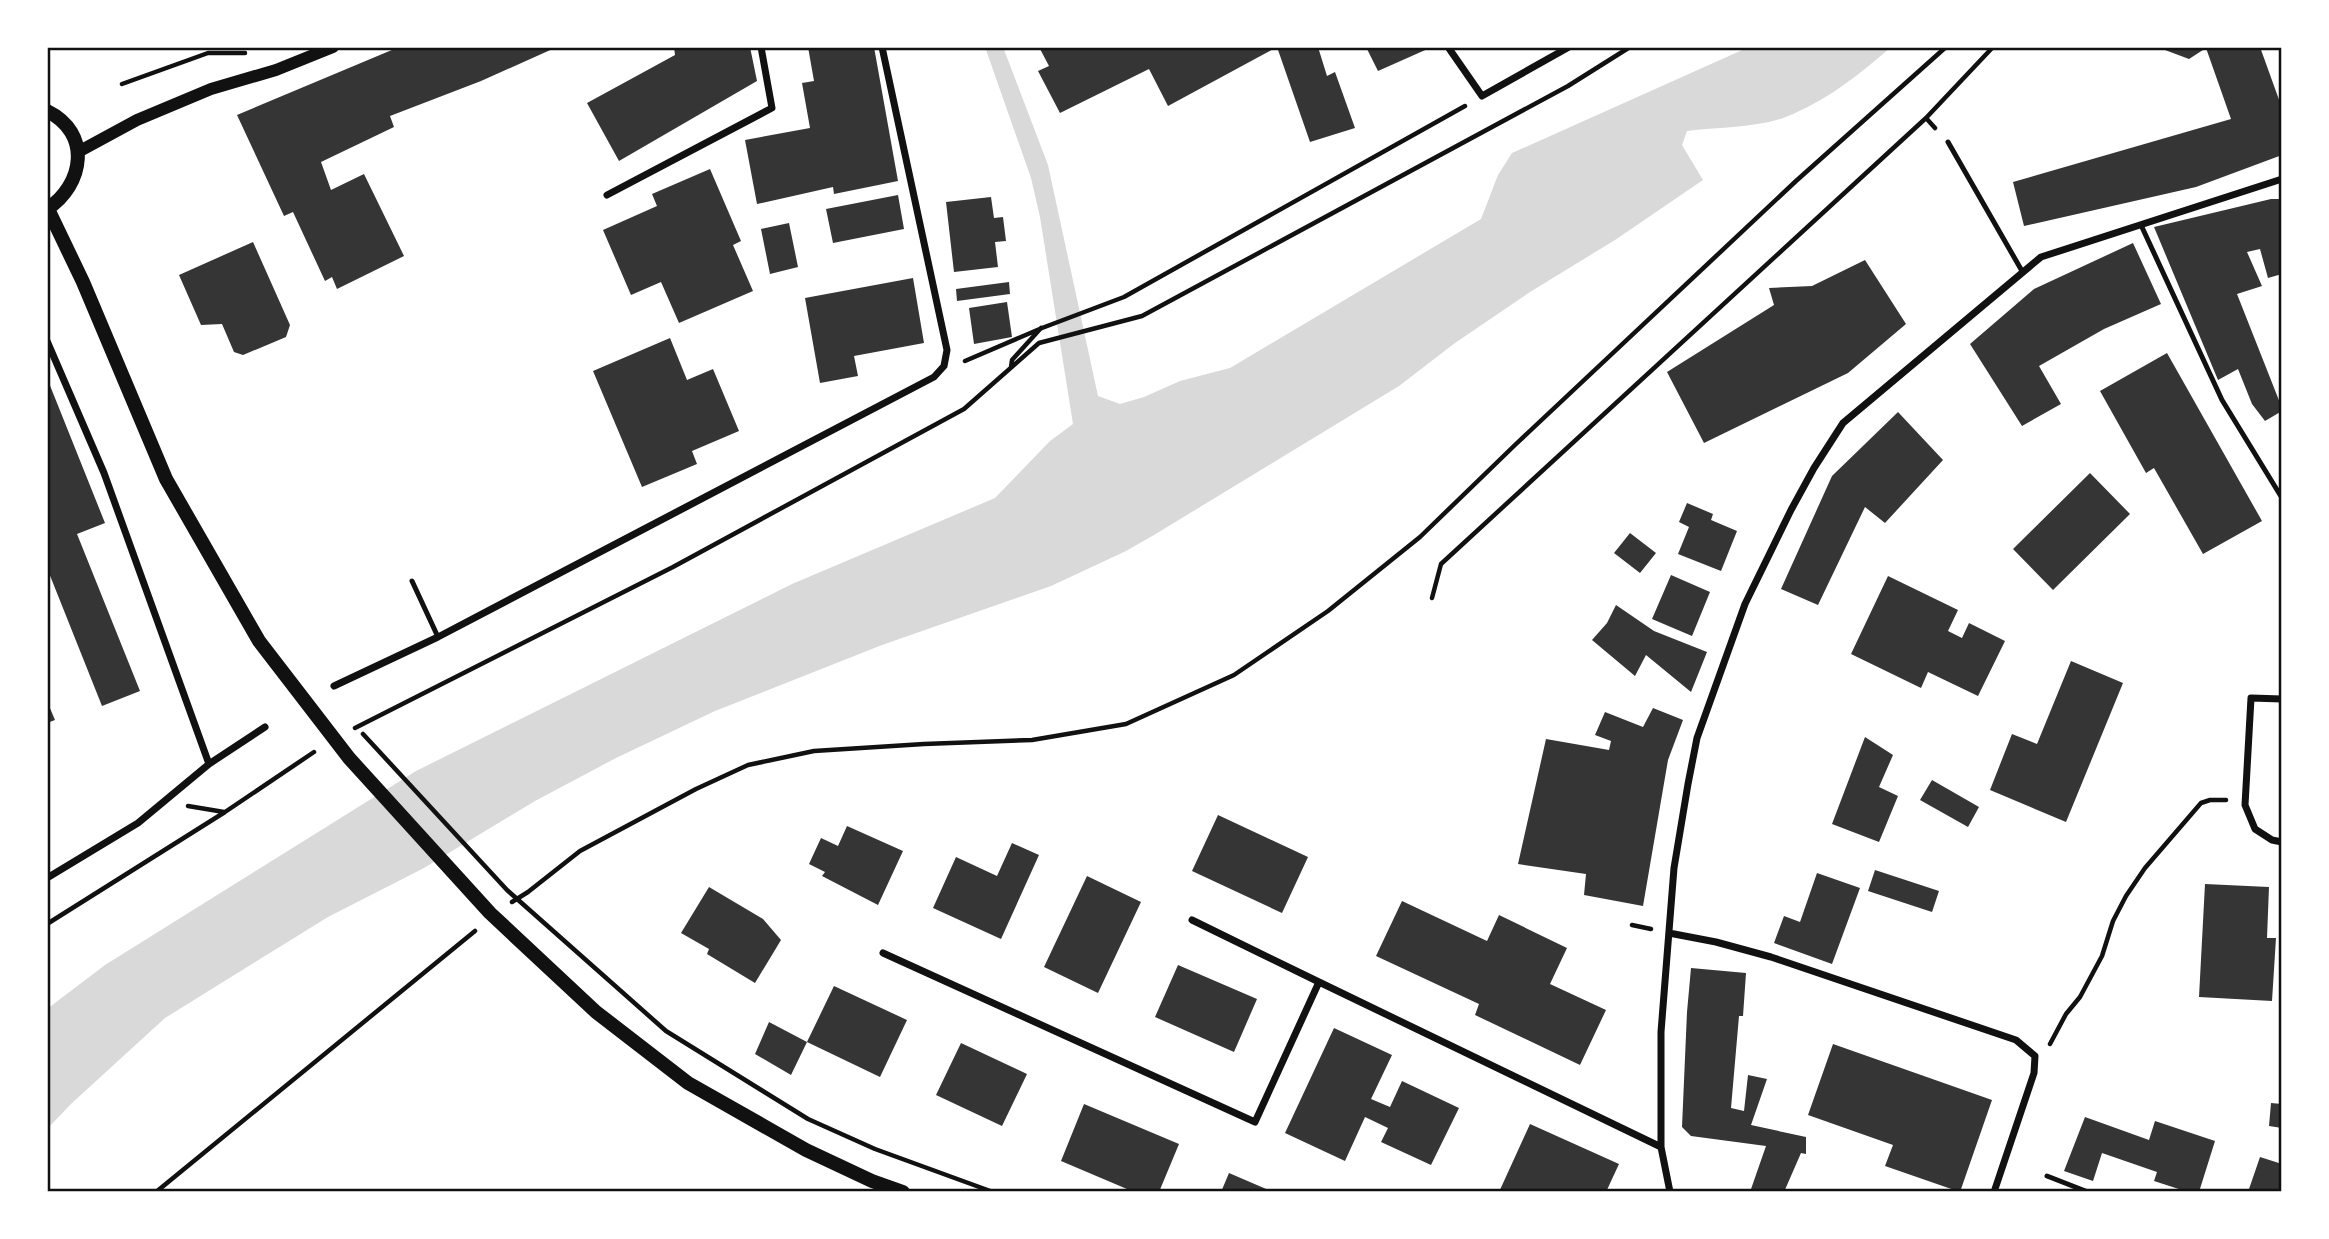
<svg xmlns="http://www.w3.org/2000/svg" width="2329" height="1239" viewBox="0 0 2329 1239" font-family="'Titillium Web',sans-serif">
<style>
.water{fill:#d9d9d9}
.building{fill:#353535}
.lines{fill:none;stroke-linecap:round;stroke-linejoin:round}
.path{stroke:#111;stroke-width:4.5}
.service{stroke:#111;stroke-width:5}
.minor{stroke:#111;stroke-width:7}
.tertiary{stroke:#111;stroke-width:12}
.secondary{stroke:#111;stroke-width:14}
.neatline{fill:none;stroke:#111;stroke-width:2.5}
</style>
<rect width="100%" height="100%" fill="#fff"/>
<path class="water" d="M985,47H1003L1048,165L1098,396L1120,404L1144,397L1180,381L1230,368L1481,219L1498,175L1512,153L1749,47H1891C1861,73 1830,98 1793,114C1764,128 1719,127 1687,131L1682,145L1703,180L1615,240L1530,292L1455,343L1399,386L1154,535L1126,551L1051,586L882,645L715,711L616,758L535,801L424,868L328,917L165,1018L72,1103L47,1129V1009L105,965L416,771L792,584L995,498L1050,441L1073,424L1040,217L1031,178Z"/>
<path class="building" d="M399,47H557L481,81L390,116L394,127L321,162L331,190L364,174L404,256L337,289L332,277L325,281L293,212L284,216L237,115Z
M674,47H750L757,81L619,161L587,103L675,55Z
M808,47H874L898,181L834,194L833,187L757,204L745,140L810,128L802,83L814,81Z
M1039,47H1277L1168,106L1149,69L1060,113L1038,71L1049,66Z
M1277,47H1318L1327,76L1335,72L1355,128L1310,142Z
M1366,47H1432L1378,71Z
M2157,47H2260L2282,108V155L2196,187L2024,226L2013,182L2231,119L2206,48L2189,59Z
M710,169L741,241L733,245L753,291L679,323L661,282L631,295L603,230L657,206L652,194Z
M898,195L904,229L833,243L826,209Z
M991,197L994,218L1003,217L1006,241L995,242L998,267L954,272L946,202Z
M2271,199H2282V274L2268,278L2260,249L2247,252L2262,286L2237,294L2282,408V411L2265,421L2252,404L2238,369L2218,380L2154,227Z
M789,223L798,267L770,274L761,229Z
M253,242L290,325L286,337L243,355L234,352L222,324L201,325L179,275Z
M2133,243L2161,304L2104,329L2039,366L2061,404L2022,426L1970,344L2034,289Z
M1865,260L1906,324L1848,373L1704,443L1667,372L1774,305L1769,288L1812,286Z
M913,278L924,343L854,356L858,376L820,383L805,298Z
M1009,282L1010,294L957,301L956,289Z
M1007,302L1012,337L974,344L969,308Z
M670,338L687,380L713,369L739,431L692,451L697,464L642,487L593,371Z
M2167,353L2262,521L2203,554L2154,468L2146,473L2100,391Z
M47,378L105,523L77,534L140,691L102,706L47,568Z
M1898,412L1943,460L1885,523L1865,507L1818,605L1781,589L1832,476Z
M2090,473L2130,514L2053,590L2013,549Z
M1687,503L1713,514L1711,520L1737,531L1721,571L1678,554L1689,527L1679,522Z
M1630,533L1656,553L1640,573L1614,553Z
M1671,575L1710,592L1692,636L1652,619Z
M1888,576L1958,610L1948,631L1962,638L1969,623L2005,641L1978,696L1928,672L1921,688L1851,654Z
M1616,605L1654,631L1707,652L1691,692L1646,655L1635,676L1592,640L1607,623Z
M2071,661L2123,683L2066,822L1990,790L2012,734L2037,744Z
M47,701L55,720L47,723Z
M1653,708L1683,720L1668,760L1643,906L1584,895L1586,874L1518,864L1546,739L1609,750L1611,741L1595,735L1605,712L1643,727Z
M1865,737L1893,755L1879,787L1898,796L1879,842L1832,824Z
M1932,780L1979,807L1968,827L1920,800Z
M1218,815L1308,857L1282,913L1192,871Z
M847,826L903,851L878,905L822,876L825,872L809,864L821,838L838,846Z
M1012,843L1039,855L1001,939L933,908L956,857L997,876Z
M1875,870L1939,891L1932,912L1868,891Z
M1817,873L1860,888L1832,964L1774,943L1784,916L1800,922Z
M1087,876L1141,902L1098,993L1044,967Z
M2205,884L2269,887L2267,938H2276L2272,1001L2199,997Z
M709,887L763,919L781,940L755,983L707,954L709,949L681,933Z
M1402,901L1487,941L1499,915L1567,948L1550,984L1606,1010L1580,1065L1475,1015L1479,1004L1376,956Z
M1178,965L1257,999L1234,1052L1155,1017Z
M1691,968L1746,973L1743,1016H1739L1731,1108L1744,1111L1748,1075L1767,1079L1751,1125L1806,1137V1154L1801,1153L1784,1192H1750L1766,1146L1691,1136L1682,1127L1687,1012Z
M834,986L907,1020L880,1077L807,1042Z
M769,1022L807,1042L791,1075L755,1054Z
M1334,1028L1392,1055L1371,1099L1390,1107L1402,1081L1459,1108L1431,1165L1381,1142L1388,1128L1365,1117L1345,1161L1285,1133Z
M961,1043L1027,1074L1002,1126L936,1095Z
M1833,1044L1992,1100L1960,1192L1885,1166L1893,1145L1808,1115Z
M2271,1103L2282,1104V1128L2269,1126Z
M1084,1104L1179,1144L1159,1192H1134L1061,1161Z
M2085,1117L2149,1140L2155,1121L2215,1141L2199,1192H2188L2154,1181L2157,1172L2102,1153L2093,1181L2064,1171Z
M1530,1124L1619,1164L1606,1192H1499Z
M2260,1157L2282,1164V1192H2248Z
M1229,1173L1273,1192H1221Z"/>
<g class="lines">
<path class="path" d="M122,84L208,53H245
M1935,128L1926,118L1993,47
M965,361L1042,328L1124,297L1465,106
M1011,367L1012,360L1041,328
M1432,598L1441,564L1926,118
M355,728L673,567L964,409L1039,343L1142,316L1568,86L1630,47
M363,734L507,890L666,1031L808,1119L875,1149L993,1192
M188,806L224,812
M512,902L528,892L580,851L696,789L748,765L814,751L924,744L1032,740L1126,724L1234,675L1328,611L1420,537L1516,444L1796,181L1946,47
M47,924L225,812L314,752
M1632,925L1651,929
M2050,1044L2066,1014L2080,997L2102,956L2113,921L2126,896L2145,868L2201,803L2210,800H2226
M156,1192L475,931"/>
<path class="service" d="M1948,142L2022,271
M2141,225L2222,400L2282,498
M412,581L438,637
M2047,1176L2088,1192"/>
<path class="minor" d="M1448,47L1482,96L1569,47
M607,195L772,108L761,47
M47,341L104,473L209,764
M334,686L438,637L934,377L944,366L947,350L882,47
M2282,699L2251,698L2245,805L2255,829L2272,840L2282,842
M47,878L138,823L209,764L265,727
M1192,920L1319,982
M1669,933L1716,942L1771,957L2016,1040L2035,1056L2034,1073L1994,1192
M883,953L1255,1122L1319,982L1661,1147
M1670,1192L1661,1147V1032L1674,868L1688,784L1697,738L1745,604L1791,510L1814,468L1843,423L2041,257L2282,179"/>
<path class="tertiary" d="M78,152L137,120L211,89L276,70L333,47"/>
<path class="secondary" d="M47,111C92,133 84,185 47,209
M48,209L83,282L166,479L259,641L349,758L490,913L596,1012L688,1083L806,1150L872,1181L903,1192"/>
</g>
<rect width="2329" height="1239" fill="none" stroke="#ffffff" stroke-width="98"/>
<rect x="49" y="49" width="2231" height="1141" class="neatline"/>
</svg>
